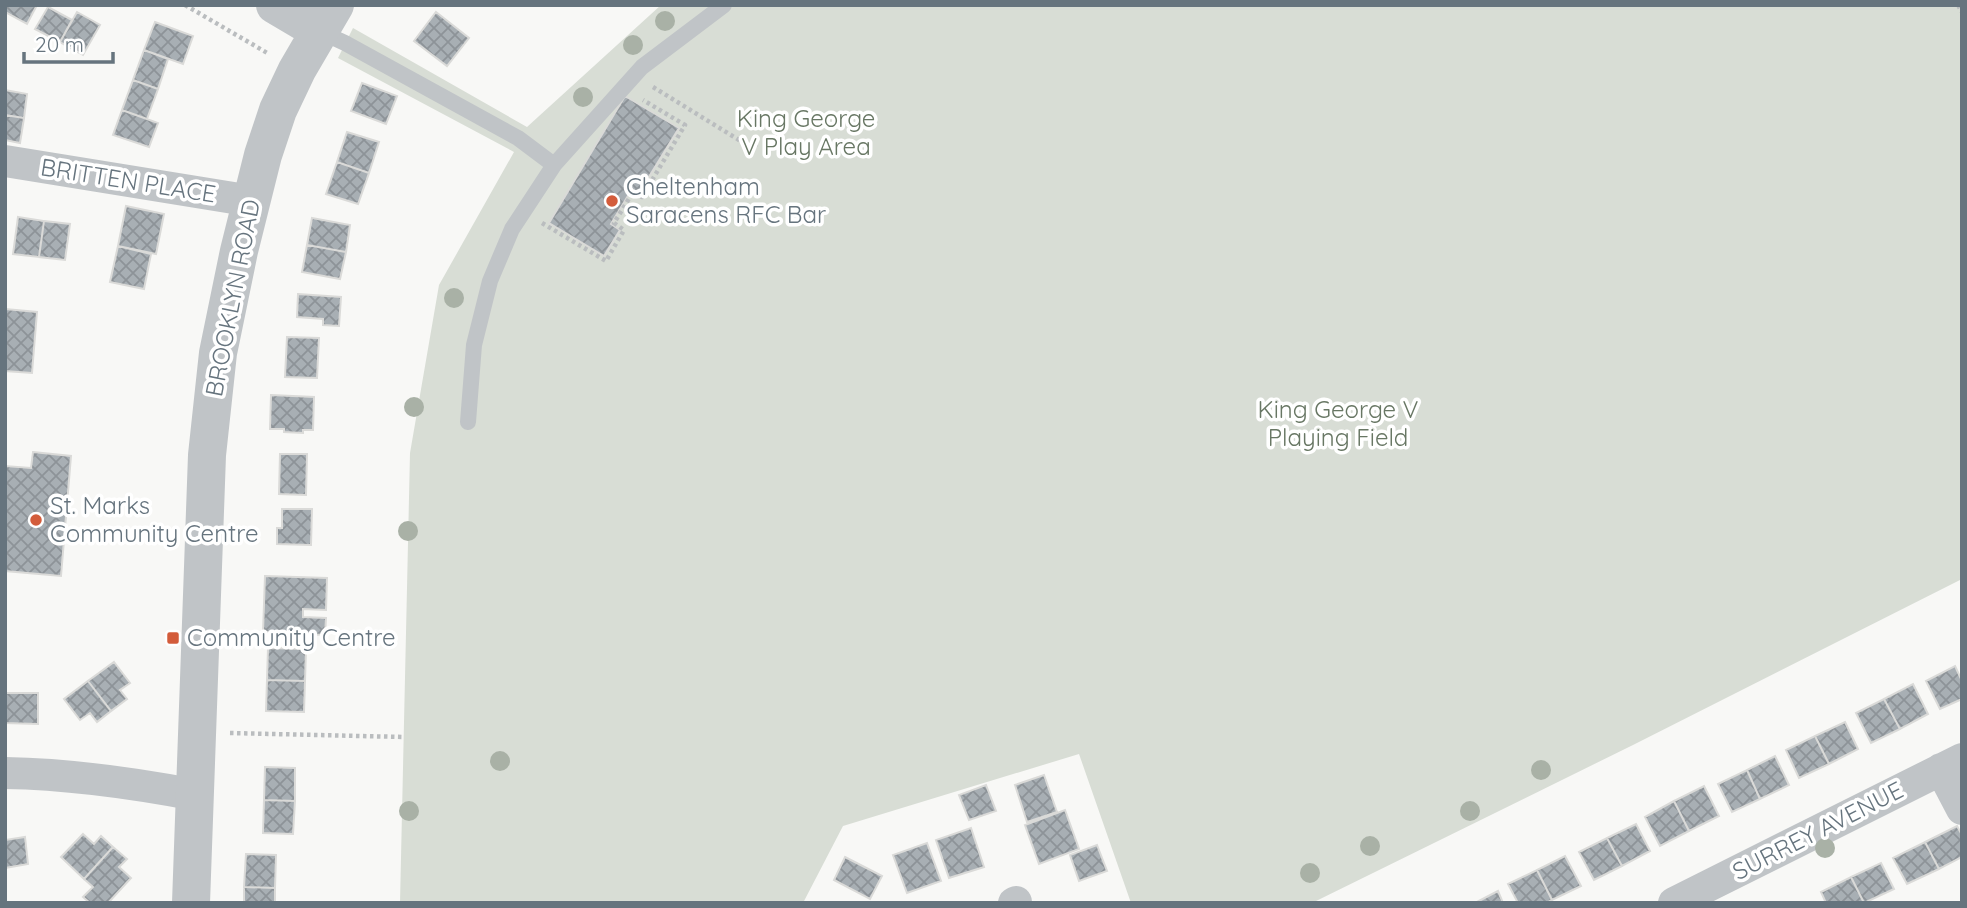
<svg xmlns="http://www.w3.org/2000/svg" width="1967" height="908" viewBox="0 0 1967 908" font-family="Quicksand,sans-serif">
<style>
.park{fill:#d8ddd5}
.building{fill:url(#building-cross-hatch);stroke:#dadad8;stroke-width:2}
.lines{fill:none;stroke-linecap:round;stroke-linejoin:round}
.path{stroke:#babdbf;stroke-width:4.5;stroke-dasharray:3.5 3.5;stroke-linecap:butt}
.service{stroke:#c0c4c7;stroke-width:16}
.minor{stroke:#c0c4c7;stroke-width:32}
.tertiary{stroke:#c0c4c7;stroke-width:38}
.tree{fill:#a9b1a6}
.poi-dot{fill:#d35c3b;stroke:#fff;stroke-width:2.5}
.labels{text-anchor:middle;stroke-width:7;stroke-linejoin:round;paint-order:stroke}
.park-label{font-size:24px;fill:#687764;stroke:#fff}
.street-label{font-size:24px;fill:#66747e;stroke:#fff}
.poi-label{font-size:24px;fill:#66747e;stroke:#fff;text-anchor:start}
</style>
<defs>
<pattern id="building-cross-hatch" width="8" height="8" patternUnits="userSpaceOnUse" patternTransform="scale(1.75)"><rect width="8" height="8" fill="#a8afb4"/><path d="M0 0l8 8M0 8l8-8" fill="none" stroke="#8d9398"/></pattern>
</defs>
<rect width="100%" height="100%" fill="#f8f8f6"/>
<path class="park" d="M661,5H1962V579L1633,745L1312,903H1131L1079,754L843,826L803,903H400L410,453L439,285L514,152L338,58L353,28L527,127Z"/>
<path class="building" d="M5,5H37L27,24L5,12Z
M48,7L72,20L60,42L35,29Z
M77,12L100,25L83,55L60,42Z
M436,12L469,38L447,66L414,41Z
M155,22L193,36L183,64L144,50Z
M144,50L168,59L158,89L133,80Z
M133,80L158,89L147,119L122,110Z
M362,83L397,96L386,124L351,111Z
M5,90L27,94L24,118L5,115Z
M625,96L679,128L639,193L632,189L611,224L620,230L604,256L549,223Z
M122,110L158,123L149,147L113,135Z
M5,115L24,118L20,143L5,140Z
M347,132L379,142L369,173L337,162Z
M337,162L369,173L358,204L326,194Z
M126,206L164,214L156,254L118,246Z
M18,217L44,221L39,257L13,254Z
M312,218L350,225L346,252L307,245Z
M44,221L70,224L65,260L39,257Z
M307,245L346,252L340,279L302,272Z
M118,246L151,254L144,289L110,282Z
M298,294L341,297L339,326L323,325V319L297,317Z
M5,309L37,312L32,373L5,371Z
M287,337L319,338L317,378L285,377Z
M271,395L314,397L313,430H303V433L284,432V429H270Z
M33,452L71,456L61,576L5,571V466L31,468Z
M280,454H307L306,495L279,494Z
M282,509H312L311,545L277,544V528H282Z
M265,576L327,578L326,610L303,609V617L326,618L325,635L263,632Z
M268,648L306,649L305,681L267,680Z
M114,662L130,683L120,690L127,699L111,711L88,681Z
M1955,666L1962,681V699L1940,709L1926,681Z
M267,680L305,681L304,712L266,711Z
M88,681L111,711L97,722L90,713L80,720L64,699Z
M1913,684L1928,714L1900,729L1884,699Z
M5,693H38V724L5,723Z
M1884,699L1900,729L1871,743L1856,713Z
M1845,722L1858,749L1829,764L1815,736Z
M1815,736L1829,764L1799,778L1786,750Z
M1775,756L1789,785L1760,799L1747,770Z
M265,767L295,768V801L264,800Z
M1747,770L1760,799L1732,812L1718,784Z
M1044,775L1057,812L1027,822L1015,785Z
M986,785L996,811L969,820L959,795Z
M1704,786L1719,816L1689,831L1674,801Z
M264,800L295,801L293,834L263,833Z
M1674,801L1689,831L1660,846L1645,817Z
M1065,810L1079,849L1039,864L1025,825Z
M1636,824L1650,851L1622,866L1607,838Z
M1957,826L1962,835V857L1939,869L1925,842Z
M971,828L984,867L949,878L936,840Z
M83,834L94,844L101,836L113,847L84,879L61,857Z
M25,837L28,864L5,868V840Z
M1607,838L1622,866L1594,880L1579,852Z
M1925,842L1939,869L1907,884L1893,858Z
M927,843L941,881L907,893L893,855Z
M1097,845L1107,871L1079,881L1070,855Z
M113,847L127,859L119,867L131,878L108,903H90L83,897L93,887L84,879Z
M246,854L276,855L275,888L244,887Z
M1565,856L1581,886L1552,900L1537,870Z
M845,857L882,876L870,899L834,880Z
M1881,863L1894,889L1864,903L1851,877Z
M1537,870L1552,900L1546,903H1518L1508,884Z
M1851,877L1864,903H1826L1821,892Z
M244,887L275,888V903H244Z
M1498,891L1503,903H1475Z"/>
<g class="lines">
<path class="path" d="M185,5L269,54
M1958,5L1962,12
M653,87L752,148L758,143
M542,223L606,261L624,230L614,223L633,192L642,197L685,125L643,100
M230,733L404,737"/>
<path class="service" d="M319,31L345,43L518,138L554,165
M468,422L474,345L490,281L512,229L554,165L642,67L724,5"/>
<path class="minor" d="M5,161L252,201
M1941,769L1962,809
M5,773C69,774 133,783 196,795
M1014,903L1016,902
M1674,903L1962,759"/>
<path class="tertiary" d="M275,5L319,31
M191,903L207,455L218,353L239,251L263,155L278,110L297,70L335,5"/>
</g>
<g class="tree">
<circle cx="665" cy="21" r="10"/>
<circle cx="633" cy="45" r="10"/>
<circle cx="583" cy="97" r="10"/>
<circle cx="454" cy="298" r="10"/>
<circle cx="414" cy="407" r="10"/>
<circle cx="408" cy="531" r="10"/>
<circle cx="500" cy="761" r="10"/>
<circle cx="1541" cy="770" r="10"/>
<circle cx="409" cy="811" r="10"/>
<circle cx="1470" cy="811" r="10"/>
<circle cx="1370" cy="846" r="10"/>
<circle cx="1825" cy="848" r="10"/>
<circle cx="1310" cy="873" r="10"/>
</g>
<g class="poi-dot">
<circle cx="612" cy="201" r="7"/>
<circle cx="36" cy="520" r="7"/>
<rect x="166" y="631" width="14" height="14" rx="3.5"/>
</g>
<g class="labels">
<g class="park-label">
<text x="806" y="127">King George<tspan x="806" dy="28">V Play Area</tspan></text>
<text x="1338" y="418">King George V<tspan x="1338" dy="28">Playing Field</tspan></text>
</g>
<g class="street-label">
<text transform="translate(128 181) rotate(9)" y="8">BRITTEN PLACE</text>
<text transform="translate(233 298) rotate(-79)" y="8">BROOKLYN ROAD</text>
<text transform="translate(1818 831) rotate(-27)" y="8">SURREY AVENUE</text>
</g>
<g class="poi-label">
<text x="626" y="195">Cheltenham<tspan x="626" dy="28">Saracens RFC Bar</tspan></text>
<text x="50" y="514">St. Marks<tspan x="50" dy="28">Community Centre</tspan></text>
<text x="187" y="646">Community Centre</text>
</g>
</g>
<rect width="1967" height="908" fill="none" stroke="#66747e" stroke-width="14"/>
<path d="M24 52v10h89v-10" fill="none" stroke="#66747e" stroke-width="3.5"/>
<text x="35" y="52" font-size="21" fill="#66747e" stroke="#ffffff" stroke-width="5" paint-order="stroke">20 m</text>
</svg>
